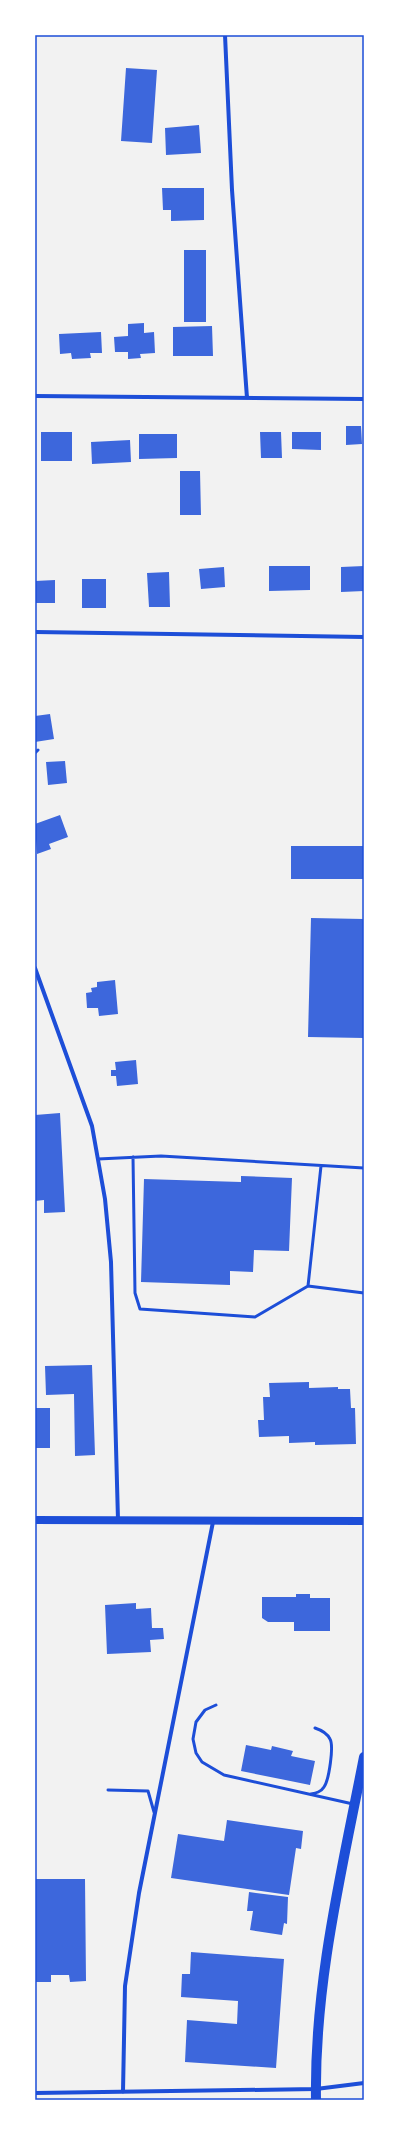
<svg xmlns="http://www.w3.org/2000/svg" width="399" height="2135" viewBox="0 0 399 2135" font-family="'Titillium Web',sans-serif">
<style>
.building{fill:#3d67dc}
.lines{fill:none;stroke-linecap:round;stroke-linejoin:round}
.service{stroke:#1d4ed8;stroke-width:3}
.minor{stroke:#1d4ed8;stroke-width:4}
.secondary{stroke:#1d4ed8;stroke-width:8}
.primary{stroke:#1d4ed8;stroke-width:10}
.neatline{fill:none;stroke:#1d4ed8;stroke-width:1.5}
</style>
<rect width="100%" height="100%" fill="#f2f2f2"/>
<path class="building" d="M126,68L157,70L152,143L121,141Z
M199,125L201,153L166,155L165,128Z
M162,188H204V220L171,221V210H163Z
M184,250H206V322H184Z
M144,323V333L154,332L155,353L140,354L141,358L128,359V352H115L114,337L128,336V324Z
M212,326L213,356H173V327Z
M101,332L102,353H90L91,358L72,359L71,353L60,354L59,334Z
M346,426H361L362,444L346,445Z
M41,432H72V461H41Z
M260,432H281L282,458H261Z
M292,432H321V450L292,449Z
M139,434H177V458L139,459Z
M130,440L131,462L92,464L91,442Z
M180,471H200L201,515H180Z
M269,566H310V590L269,591Z
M364,566V591L341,592V567Z
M224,567L225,587L201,589L199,569Z
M169,572L170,607H149L147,573Z
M82,579H106V608H82Z
M55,580V603H35V581Z
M50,714L54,739L35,742V716Z
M65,761L67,783L48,785L46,762Z
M60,815L68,837L49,844L51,849L37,854L35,824Z
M291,846H364V879H291Z
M311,918L364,919V1038L308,1037Z
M115,980L118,1014L99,1016L98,1008H87L86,993L92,992L91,988L97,987V982Z
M136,1060L138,1084L117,1086L116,1076H111V1070H116L115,1062Z
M60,1113L65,1212L44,1213V1200L35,1201V1115Z
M241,1176L292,1178L289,1251L254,1250L253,1272L230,1271V1285L141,1282L144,1179L241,1182Z
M92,1365L95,1455L75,1456L74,1394L46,1395L45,1366Z
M309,1382V1388L338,1387V1389H350L351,1408H355L356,1444L315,1445V1442L289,1443V1436L259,1437L258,1420H264L263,1397H270L269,1383Z
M35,1408H50V1448H35Z
M296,1594H310V1598H330V1631H294V1622H268L262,1618V1597H296Z
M136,1603V1609L151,1608L152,1628H163L164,1639L150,1640L151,1652L107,1654L105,1605Z
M246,1745L271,1750L272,1746L293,1751L291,1756L315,1761L310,1785L241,1771Z
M227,1820L303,1831L301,1849L296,1848L289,1895L171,1878L178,1834L224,1841Z
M35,1879H85L86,1981L70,1982L69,1975H51V1982H35Z
M249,1892L288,1897L287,1924L284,1923L282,1935L250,1930L253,1911H247Z
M191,1952L284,1959L276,2068L185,2062L187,2020L237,2024L238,2001L181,1997L182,1974H190Z"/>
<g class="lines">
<path class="service" d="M35,753L38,750
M133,1157L135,1293L140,1309L255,1317L308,1286L364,1293
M98,1159L161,1156L364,1168
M308,1286L321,1166
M216,1705L205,1710L196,1722L193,1739L196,1753L202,1762L224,1775L353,1804
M108,1790L148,1791L154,1812
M311,1794C316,1793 321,1792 324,1787C329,1780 334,1746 330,1739C327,1733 321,1730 315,1728"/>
<path class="minor" d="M225,35L232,190L247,398
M35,396L364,399
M35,632L364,637
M35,968L92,1126L105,1199L111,1262L118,1520
M123,2092L125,1986L139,1893L213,1522
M35,2093L316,2089L364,2083"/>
<path class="secondary" d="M35,1520L364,1521"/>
<path class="primary" d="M316,2100C314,1984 342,1870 364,1757"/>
</g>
<rect width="399" height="2135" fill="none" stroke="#ffffff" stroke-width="72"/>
<rect x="36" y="36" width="327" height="2063" class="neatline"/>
</svg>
